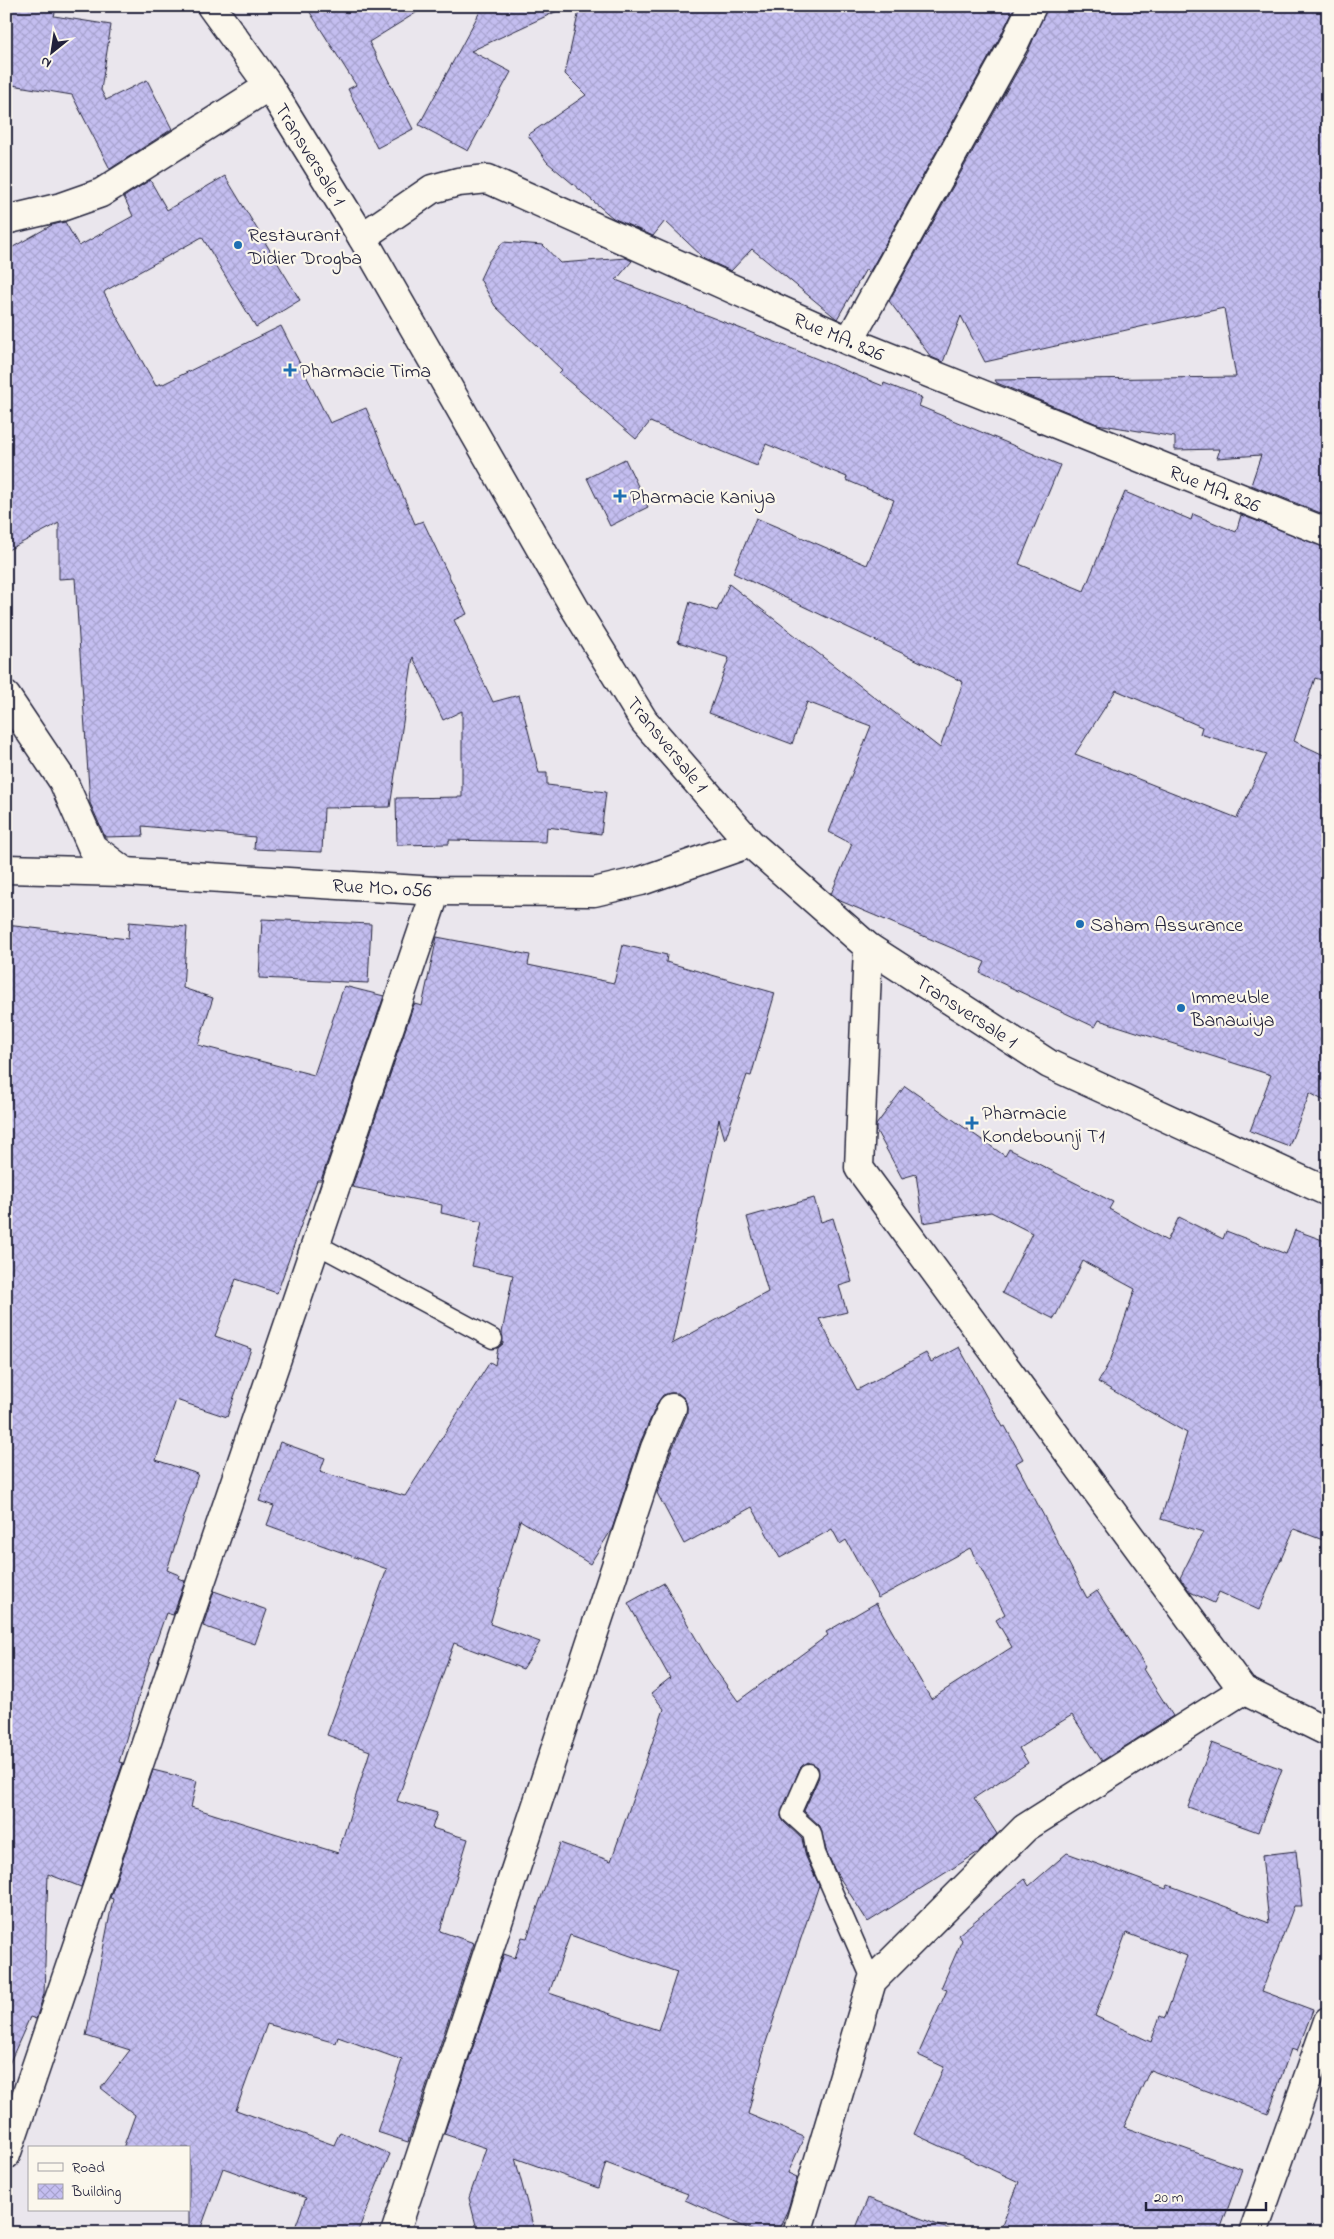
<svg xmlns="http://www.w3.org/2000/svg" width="1334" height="2239" viewBox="0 0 1334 2239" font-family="'Indie Flower',sans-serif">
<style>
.building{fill:url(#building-cross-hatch);stroke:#22223b;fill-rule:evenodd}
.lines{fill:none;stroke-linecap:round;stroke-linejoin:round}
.lane-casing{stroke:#22223b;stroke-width:21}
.street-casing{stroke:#22223b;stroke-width:31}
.secondary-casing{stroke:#22223b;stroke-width:31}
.lane{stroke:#fbf7ec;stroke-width:18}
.street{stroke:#fbf7ec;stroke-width:28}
.secondary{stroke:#fbf7ec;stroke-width:28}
.poi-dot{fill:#1f6fb2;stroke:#fbf7ec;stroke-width:2}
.labels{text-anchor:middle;stroke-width:4.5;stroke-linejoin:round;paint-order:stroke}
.street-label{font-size:20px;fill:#22223b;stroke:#fbf7ec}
.poi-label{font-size:20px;fill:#22223b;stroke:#fbf7ec;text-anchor:start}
</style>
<defs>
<pattern id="building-cross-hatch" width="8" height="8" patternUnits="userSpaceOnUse" patternTransform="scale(1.25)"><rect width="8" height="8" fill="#c4bef0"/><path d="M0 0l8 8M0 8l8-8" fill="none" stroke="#a8a3cf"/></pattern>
</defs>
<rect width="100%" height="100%" fill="#eae6ed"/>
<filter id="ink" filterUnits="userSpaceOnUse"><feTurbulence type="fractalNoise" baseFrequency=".02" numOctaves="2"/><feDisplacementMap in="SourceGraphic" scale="10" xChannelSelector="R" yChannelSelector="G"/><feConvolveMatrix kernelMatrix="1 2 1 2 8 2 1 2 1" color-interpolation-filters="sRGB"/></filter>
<g filter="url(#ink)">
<path class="building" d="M6,6H57L54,16L111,25L101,90L106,100L147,80L172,129L110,169L72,95L6,84Z
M306,6H427L369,42L413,129L377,148L348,89L356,85Z
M483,6H568L471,51L511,72L468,151L419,125Z
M580,6H1015L1000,37L869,273L866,269L837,319L752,249L731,271L705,259L665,221L653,236L613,218L547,162L528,135L586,95L565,74Z
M1047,6H1328V516L1251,485L1261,455L1217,458L1220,449L1175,450V437L1097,424L997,383L995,380L1236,377L1224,308L985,362L961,316L943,362L931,357L889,301L1028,52Z
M225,176L300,300L256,327L202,237L105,291L104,293L156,386L160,383L161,385L281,326L330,423L366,408L415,524L423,521L467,614L454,620L493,702L519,695L539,773H547V785L606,792L601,834L547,827L546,842L449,840V844L397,845L396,798L462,797V711L443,720L413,657L390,807L324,808L322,852L254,849L255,837L142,826L143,836L105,837L90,803L75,578L59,579V523L6,551V251L52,225L65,222L79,246L133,216L124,197L150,180L167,210Z
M503,242L543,245L560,263L626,258L632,261L616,280L793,349L883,386L884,383L922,398L919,406L1060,465L1019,564L1084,591L1125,492L1191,520L1193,514L1236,532L1241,515L1328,548V682L1315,678L1294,741L1328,757V1103L1310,1093L1289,1146L1250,1131L1271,1075L1099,1020L1095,1027L980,973L985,962L838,900L831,894L852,844L829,832L871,726L807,702L792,744L709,713L729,658L678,642L690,602L717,611L729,584L940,748L963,682L733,573L756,518L867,565L894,500L846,480L847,477L766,444L757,466L650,422L636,439L559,373L562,370L495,306L480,279L488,262ZM1116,690L1202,727L1200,734L1267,754L1237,818L1075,754Z
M625,459L648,507L610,526L587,478Z
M262,919L371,924L368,983L259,978Z
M129,922L187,927L183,988L213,998L198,1045L314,1075L344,986L384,996L321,1180H317L277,1293L236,1279L215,1336L251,1349L227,1417L176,1400L156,1460L198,1474L167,1570L179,1575L178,1578L185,1581L173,1615L166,1613L151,1656L119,1762L123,1763L81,1887L48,1874L44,1994L36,2019L30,2017L6,2071V925L128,939Z
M437,937L530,955L528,965L614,983L623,945L667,955L666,962L775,993L751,1076L747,1075L725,1140L719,1119L672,1344L768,1292L747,1217L814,1198L821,1222L833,1218L852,1282L839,1286L847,1312L819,1319L857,1390L926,1353L931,1362L959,1347L1003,1427L1005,1426L1023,1459L1016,1463L1087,1598L1097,1591L1146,1667L1143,1669L1173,1716L1102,1761L1072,1715L1019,1748L1028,1763L974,1798L997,1834L980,1851L868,1922L834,1869L826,1850L820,1826L804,1811L819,1777L818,1767L808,1762L800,1768L781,1816L784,1822L802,1839L806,1857L819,1885L760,2060L762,2061L748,2114L804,2137L788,2173L797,2177L788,2209L777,2233H758L685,2200L688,2194L606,2163L598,2188L515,2158L535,2233H478L469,2198L486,2148L444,2134L504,1954L515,1958L522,1937L527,1938L560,1843L611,1861L664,1709L651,1693L670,1678L628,1603L664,1583L709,1661L738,1701L828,1635L826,1632L876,1603L931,1699L1012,1647L996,1620L1005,1614L970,1548L878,1598L846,1540L840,1544L832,1529L780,1558L752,1507L684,1544L657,1493L670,1454L687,1414V1406L685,1399L678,1393H670L663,1395L658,1402L640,1443L612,1529L590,1564L520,1520L490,1624L540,1642L523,1669L454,1643L397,1801L437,1813L432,1828L468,1839L440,1931L474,1943L408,2142L377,2132L402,2060L338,2037L336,2043L267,2024L236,2110L334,2145L340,2132L390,2154L357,2233H293L306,2198L223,2168L199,2233H189V2148H123L135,2115L101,2088L130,2050L86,2036L113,1899L110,1898L153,1770L197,1781L191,1807L338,1853L370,1751L327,1735L387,1569L267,1525L274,1506L259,1501L280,1442L325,1458L320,1472L405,1496L490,1362L495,1365L498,1348L503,1344L502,1333L513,1275L472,1266L482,1222L441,1213L442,1205L352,1187L414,1004L422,1006ZM570,1935L677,1972L658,2030L549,1993Z
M905,1086L1005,1156L1009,1149L1113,1202L1109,1209L1167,1241L1179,1217L1223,1239L1226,1231L1286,1254L1295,1230L1328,1242V1542L1294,1529L1259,1610L1219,1592L1214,1603L1190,1592L1180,1578L1203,1532L1161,1519L1187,1433L1098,1382L1111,1359L1135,1289L1083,1261L1054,1319L1002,1293L1032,1233L991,1212L923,1223L916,1174L902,1178L876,1130V1125Z
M214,1591L267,1610L255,1644L203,1626Z
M1212,1743L1282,1769L1258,1832L1188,1807Z
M1296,1851L1302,1906H1294L1262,1991L1313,2010L1297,2051L1291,2049L1268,2114L1150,2070L1124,2127L1242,2169L1219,2233H999L1019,2182L914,2134L944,2067L918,2055L947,1990L941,1988L962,1940L958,1935L1025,1879L1029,1886L1067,1853L1166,1889L1168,1885L1269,1923L1262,1855ZM1126,1933L1187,1956L1165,2018L1160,2016L1151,2042L1095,2016Z
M868,2198L951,2230V2233H854Z"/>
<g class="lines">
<defs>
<path id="lane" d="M316,1244L493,1339
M809,1773L791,1814L812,1833L816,1853L872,1981"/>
<path id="street" d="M6,220L61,207L101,193L269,86
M362,237L432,189L458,182L488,179L849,341L1328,533
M849,341L1014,44L1032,6
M6,696L63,781L92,847L125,872
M868,947L859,1168L1243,1690L1328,1732
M6,2155L436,891
M395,2233L655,1448L672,1408
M797,2233L872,1981L1025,1828L1243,1690
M1253,2233L1328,2021"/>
<path id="secondary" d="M211,6L269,86L362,237L574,607L644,721L750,843L868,947L1049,1064L1328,1192
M6,869L125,872L436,891L594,892L641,881L750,843"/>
</defs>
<use href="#lane" class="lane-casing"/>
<use href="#street" class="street-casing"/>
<use href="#secondary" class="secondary-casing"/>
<use href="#lane" class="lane"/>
<use href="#street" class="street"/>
<use href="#secondary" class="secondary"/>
</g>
</g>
<g class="poi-dot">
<circle cx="238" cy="245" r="5"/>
<path d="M287.5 362.5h5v5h5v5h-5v5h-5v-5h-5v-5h5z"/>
<path d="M617.5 488.5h5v5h5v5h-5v5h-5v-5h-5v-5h5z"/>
<circle cx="1080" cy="924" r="5"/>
<circle cx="1181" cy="1008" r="5"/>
<path d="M969.5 1115.5h5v5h5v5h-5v5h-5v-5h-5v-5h5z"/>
</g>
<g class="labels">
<g class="street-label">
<text transform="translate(311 154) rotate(58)" y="7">Transversale 1</text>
<text transform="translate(839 336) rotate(23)" y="7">Rue MA. 826</text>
<text transform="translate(1215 488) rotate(22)" y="7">Rue MA. 826</text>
<text transform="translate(668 744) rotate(51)" y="7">Transversale 1</text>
<text transform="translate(382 887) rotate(3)" y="7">Rue MO. 056</text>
<text transform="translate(967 1011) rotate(33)" y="7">Transversale 1</text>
</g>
<g class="poi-label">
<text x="248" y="241">Restaurant<tspan x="248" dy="23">Didier Drogba</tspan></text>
<text x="300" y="377">Pharmacie Tima</text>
<text x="630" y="503">Pharmacie Kaniya</text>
<text x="1090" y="931">Saham Assurance</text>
<text x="1191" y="1003">Immeuble<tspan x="1191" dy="23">Banawiya</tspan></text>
<text x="982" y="1119">Pharmacie<tspan x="982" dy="23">Kondebounji T1</tspan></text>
</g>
</g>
<rect width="1334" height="2239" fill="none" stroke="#fbf7ec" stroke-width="25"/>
<rect x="12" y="12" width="1309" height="2214" fill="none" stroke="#22223b" stroke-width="2" filter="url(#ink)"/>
<rect x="28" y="2146" width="162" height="65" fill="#fbf7ec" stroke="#a4a2a5"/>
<rect x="38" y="2163" width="25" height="8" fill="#fbf7ec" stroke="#a4a2a5"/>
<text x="72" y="2172" font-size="15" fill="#22223b">Road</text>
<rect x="38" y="2184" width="25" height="15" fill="url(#building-cross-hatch)" stroke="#a4a2a5"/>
<text x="72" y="2196" font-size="15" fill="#22223b">Building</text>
<g transform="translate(52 52) rotate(210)" stroke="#fbf7ec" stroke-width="4" paint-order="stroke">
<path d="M0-4L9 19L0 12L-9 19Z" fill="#22223b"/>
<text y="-8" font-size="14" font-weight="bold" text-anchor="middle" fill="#22223b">N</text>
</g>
<path d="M1146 2202v8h120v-8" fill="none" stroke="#22223b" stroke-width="2.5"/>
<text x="1154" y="2202" font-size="15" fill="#22223b" stroke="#fbf7ec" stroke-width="4" paint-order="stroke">20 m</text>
</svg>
